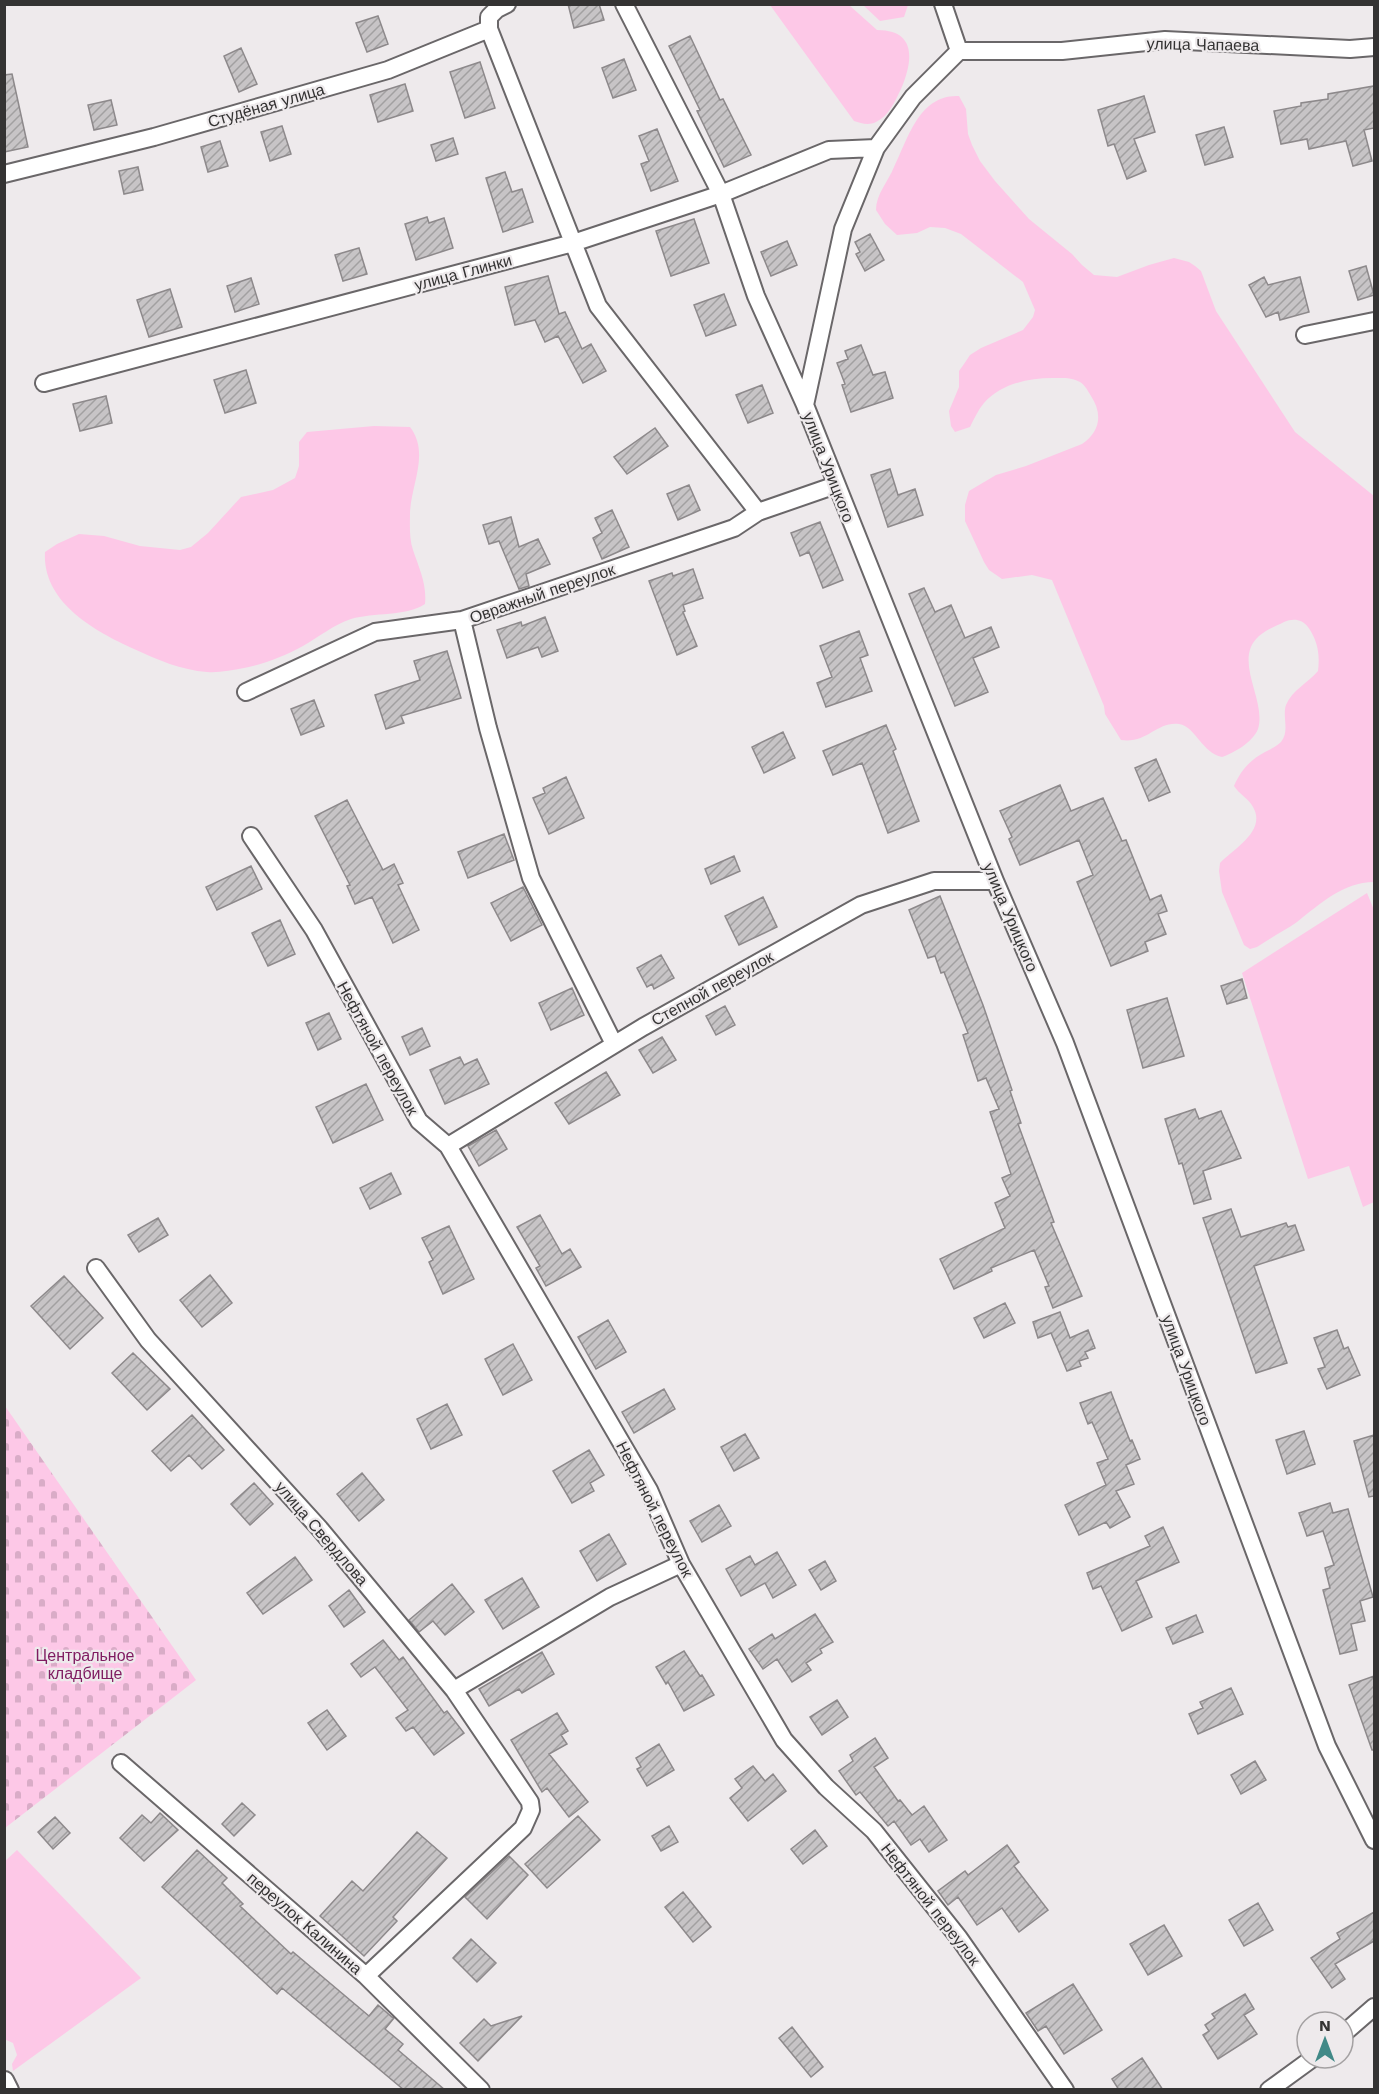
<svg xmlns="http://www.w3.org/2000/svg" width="1379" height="2094" viewBox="0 0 1379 2094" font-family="'Work Sans',sans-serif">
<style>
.green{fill:#fdc8e7}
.cemetery{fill:url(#cemetery-stones)}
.building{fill:url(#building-hatch);stroke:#8d898b;stroke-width:1.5}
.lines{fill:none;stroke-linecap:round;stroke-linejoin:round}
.minor-casing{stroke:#6a6769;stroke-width:20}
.minor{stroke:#fff;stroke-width:16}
.labels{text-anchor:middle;stroke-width:4.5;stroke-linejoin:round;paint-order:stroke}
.street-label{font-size:16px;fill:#343333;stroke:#eeeaec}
.park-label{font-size:16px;fill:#7f1c61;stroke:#eeeaec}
</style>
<defs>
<pattern id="cemetery-stones" width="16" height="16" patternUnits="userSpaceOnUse" patternTransform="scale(1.5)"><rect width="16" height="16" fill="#fdc8e7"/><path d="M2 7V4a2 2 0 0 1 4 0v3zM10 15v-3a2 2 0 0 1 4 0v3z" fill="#d9acc7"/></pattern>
<pattern id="building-hatch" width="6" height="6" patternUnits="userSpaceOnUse" patternTransform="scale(1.5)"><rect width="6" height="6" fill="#c7c4c6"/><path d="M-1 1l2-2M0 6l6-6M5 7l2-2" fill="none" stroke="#a2a0a1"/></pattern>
</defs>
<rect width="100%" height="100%" fill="#eeeaec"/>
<path class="green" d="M770,5H849L877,30C917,30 913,61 901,89C895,101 889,116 876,122C868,126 861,123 854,121Z
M863,5H908L904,17L880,21Z
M959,96L966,109L968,134L972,145L980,161L995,181L1029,219L1072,254L1082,265L1094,275L1117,277L1149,265L1174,258L1189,262L1195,266L1201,271L1216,311L1295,432L1374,496V882C1343,882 1320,904 1297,922C1284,931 1270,938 1257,947L1250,949L1244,945L1222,892L1219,871L1220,863C1233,849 1267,831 1253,807C1248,798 1239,794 1234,786C1241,770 1250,760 1265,752C1271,749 1277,746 1281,742C1290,731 1282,717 1286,705C1292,690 1308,683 1318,671C1320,655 1318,641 1308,627C1302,619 1293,618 1284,622C1276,626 1266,630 1259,636C1232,660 1267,700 1258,729C1253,742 1234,753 1222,757C1202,753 1196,727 1179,724C1157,721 1147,744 1121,740L1105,714L1104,706L1052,580L1032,575L1002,579L989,570L984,562L965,521V505L969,491L996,475L1026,466L1082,444C1100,432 1103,414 1091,396C1088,391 1085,385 1080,382C1072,377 1061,378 1052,378C1028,378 1001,384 984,403C978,410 974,419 970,427L955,432L951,426L949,411L959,387V371L964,364L970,355L981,348L1023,330L1033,317L1035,310L1023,282L961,234L945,228L930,227L917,233L897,235L885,224L876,210C876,194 888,182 894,167C908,139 919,94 959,96Z
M374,426L410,427C430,453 411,484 410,513C410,525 409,538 413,550C419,568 427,584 425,604C406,617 374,612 351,619C333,625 319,637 303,646C285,656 264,664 244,668C232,670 219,673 207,672C181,670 158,660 134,649C94,631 42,602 45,552L57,544L79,534L104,536L140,546L180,550L191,547L208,533L241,497L273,490L295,478L299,466V442L307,432Z
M1367,893L1374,910V1202L1363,1207L1349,1166L1308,1179L1242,973Z
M17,1850L141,1978L13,2071L12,2064L17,2055L13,2043L4,2039V1862Z"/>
<path class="cemetery" d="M5,1406L196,1680L5,1828H4Z"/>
<path class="building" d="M568,4H599L604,20L574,28Z
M378,16L388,44L367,52L356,23Z
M690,36L720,100L723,99L751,155L724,167L697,111L700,110L669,46Z
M241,48L257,84L239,92L224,56Z
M624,59L636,90L613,98L602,68Z
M480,62L495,108L465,118L450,72Z
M12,74L28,147L4,152V75Z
M405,84L413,111L378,122L370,95Z
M1374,86V128L1364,130L1372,161L1353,166L1346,141L1309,149L1307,139L1281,144L1274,111L1301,106V103L1328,99V94Z
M1144,96L1155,132L1134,139L1146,171L1127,179L1114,144L1108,146L1098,110Z
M111,100L117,125L94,130L88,105Z
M282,126L291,154L270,161L261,132Z
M1224,127L1233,157L1205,165L1196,135Z
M657,129L678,181L651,191L641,164L649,161L639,136Z
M453,138L458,154L436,161L431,145Z
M220,141L228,166L208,172L201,147Z
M138,167L143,190L124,194L119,171Z
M505,172L512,192L522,189L533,222L503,232L486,178Z
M427,217L429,223L444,218L453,248L416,260L405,224Z
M694,219L709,263L671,276L656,231Z
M870,234L884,260L865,271L856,254L860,252L855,242Z
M787,241L797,265L771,276L761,252Z
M359,248L367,274L343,281L335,255Z
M1366,266L1374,295L1358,300L1349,271Z
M548,276L559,314L565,312L582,349L591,344L606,371L583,383L558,336L545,342L535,320L515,325L505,287Z
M1264,277L1268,285L1300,277L1309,312L1280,320L1278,312L1266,317L1249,285Z
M251,278L259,304L235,312L227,286Z
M170,289L182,327L149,337L137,300Z
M724,294L736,325L706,336L694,305Z
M861,345L873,375L885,372L893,398L851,412L842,385L845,384L837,363L848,359L845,351Z
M246,370L256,403L225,413L214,380Z
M762,385L773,413L748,423L736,395Z
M106,396L112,423L80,431L73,404Z
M655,428L668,446L627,474L614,457Z
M890,469L898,495L915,489L923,515L888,527L871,475Z
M689,485L700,510L678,520L667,494Z
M612,510L629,547L602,559L593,538L602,533L595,518Z
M511,517L519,547L538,539L550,564L526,574L529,586L519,589L499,541L489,544L483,525Z
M820,522L843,580L823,588L809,552L800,556L791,533Z
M693,569L703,598L683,605L685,611L683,612L697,646L677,655L649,581L672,573L673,576Z
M924,588L935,612L951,605L965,638L991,627L999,647L973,658L988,692L955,706L909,594Z
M545,617L558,651L542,657L538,647L507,658L497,630L521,622L522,626Z
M859,631L868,655L860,658L872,691L826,707L817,683L832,677L820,646Z
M447,651L461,698L401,716L404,723L386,729L375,695L420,680L414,661Z
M314,700L324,726L301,735L291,709Z
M886,725L896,749L893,751L919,821L888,833L862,763L833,775L823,751Z
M783,732L795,758L764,773L752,747Z
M1156,759L1170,792L1149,801L1135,768Z
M566,777L584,818L549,834L533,798L545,793L543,788Z
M1060,785L1071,811L1103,798L1122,841L1126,840L1150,900L1161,895L1167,911L1158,914L1166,934L1145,942L1148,951L1111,966L1077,882L1093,875L1079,840L1020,865L1009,839L1012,837L1000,811Z
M347,800L383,870L394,864L403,883L398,885L419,930L393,943L372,897L355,904L347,886L350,885L315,816Z
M504,834L514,860L468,878L458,852Z
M734,856L740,871L711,884L705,869Z
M251,866L262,889L217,910L206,887Z
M523,887L542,925L511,941L491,903Z
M940,896L983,1005L1012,1090L1010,1091L1021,1123L1018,1124L1054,1222L1051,1223L1082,1296L1053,1308L1045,1287L1049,1286L1034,1250L991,1268L992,1271L954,1289L940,1259L1005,1228L995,1203L1010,1196L1002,1178L1011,1174L990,1112L999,1109L986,1078L978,1081L963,1035L968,1033L944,972L941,973L935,956L928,958L909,910Z
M763,897L777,927L739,945L725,916Z
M280,920L295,954L268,966L252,933Z
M661,955L674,978L654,989L652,984L647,987L637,968Z
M1242,979L1247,998L1227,1004L1221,986Z
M572,988L584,1015L551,1030L539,1003Z
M1167,998L1184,1056L1143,1068L1127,1010Z
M725,1006L735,1025L716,1035L706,1016Z
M329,1013L341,1039L318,1050L306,1023Z
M422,1028L430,1046L410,1055L402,1037Z
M662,1037L676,1060L653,1073L639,1050Z
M460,1057L464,1065L477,1059L489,1084L445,1104L430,1070Z
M606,1072L620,1095L569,1124L555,1103Z
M366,1084L383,1120L333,1143L316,1107Z
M1195,1109L1199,1119L1221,1111L1241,1158L1203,1171L1211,1199L1194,1204L1182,1163L1179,1164L1165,1119Z
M496,1130L507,1149L479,1166L468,1146Z
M391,1173L401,1194L370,1209L360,1188Z
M1231,1209L1241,1237L1286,1223L1288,1227L1295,1225L1304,1250L1254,1266L1287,1363L1256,1373L1203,1218Z
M540,1215L562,1254L570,1249L581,1267L546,1286L536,1268L540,1266L517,1227Z
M158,1218L168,1235L139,1252L128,1235Z
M449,1226L474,1279L443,1294L429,1262L433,1260L422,1238Z
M210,1275L232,1303L202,1327L180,1300Z
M64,1276L103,1318L70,1349L31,1306Z
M1005,1303L1015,1323L984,1338L974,1318Z
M1060,1312L1070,1338L1088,1330L1095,1348L1085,1352L1088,1358L1079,1361L1081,1366L1067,1371L1051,1333L1038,1338L1033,1322Z
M608,1320L626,1352L596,1369L578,1337Z
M1337,1330L1344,1349L1348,1347L1360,1375L1327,1389L1318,1369L1325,1367L1314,1338Z
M513,1344L532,1380L503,1395L485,1359Z
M133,1353L170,1389L147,1410L112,1373Z
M664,1389L675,1409L634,1433L622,1412Z
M1111,1392L1130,1441L1132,1440L1140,1459L1126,1465L1134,1484L1116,1491L1130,1517L1110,1528L1106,1522L1079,1535L1065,1505L1106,1485L1097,1463L1108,1459L1092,1422L1088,1424L1080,1403Z
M447,1404L462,1435L431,1449L417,1419Z
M192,1415L224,1450L202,1469L189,1455L171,1471L152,1451Z
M1304,1431L1315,1464L1287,1474L1276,1440Z
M745,1434L759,1458L734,1471L721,1447Z
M1374,1435V1496L1369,1497L1354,1441Z
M589,1450L604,1475L590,1483L594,1491L572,1503L553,1471Z
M362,1473L384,1500L359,1521L337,1494Z
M254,1483L273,1504L250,1525L231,1504Z
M1330,1503L1333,1513L1348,1509L1373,1597L1360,1601L1365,1621L1351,1624L1357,1650L1340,1654L1323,1590L1330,1588L1325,1568L1334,1565L1323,1531L1307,1536L1299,1513Z
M719,1505L731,1526L702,1542L690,1521Z
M1163,1527L1179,1562L1136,1581L1152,1617L1122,1631L1101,1586L1093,1589L1087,1573L1150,1546L1145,1536Z
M609,1534L626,1564L597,1581L580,1551Z
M777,1552L796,1585L773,1598L765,1583L741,1596L726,1569L750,1556L755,1565Z
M295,1557L312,1580L263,1614L247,1593Z
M825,1561L836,1581L821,1590L809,1570Z
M522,1578L539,1607L503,1629L485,1600Z
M452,1584L474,1612L445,1635L433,1621L419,1632L409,1620Z
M349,1590L365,1612L344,1627L329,1606Z
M815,1614L833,1642L820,1649L822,1653L806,1663L811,1670L792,1682L777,1659L763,1669L749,1649L772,1634L775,1639Z
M1196,1615L1203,1632L1173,1644L1166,1628Z
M383,1640L399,1660L403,1657L444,1713L447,1711L464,1733L434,1755L413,1727L406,1731L396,1718L408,1710L375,1667L361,1677L351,1664Z
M684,1651L700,1676L702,1675L714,1695L684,1711L668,1682L666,1684L656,1667Z
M542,1652L554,1674L522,1693L519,1689L489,1706L479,1689Z
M1374,1676V1750H1372L1349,1685Z
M1231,1688L1243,1714L1198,1734L1189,1714L1203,1708L1200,1702Z
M837,1700L848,1717L822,1735L810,1717Z
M327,1710L346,1736L327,1750L308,1723Z
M557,1713L568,1731L561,1735L567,1744L549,1754L588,1802L569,1817L547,1788L542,1792L511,1740Z
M875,1738L888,1758L874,1767L898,1801L900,1800L912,1815L924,1806L947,1840L929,1852L920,1839L911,1845L894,1821L888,1826L860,1792L856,1795L839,1771L853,1761L850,1755Z
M659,1744L674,1770L647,1786L637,1769L641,1767L636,1758Z
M1255,1761L1266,1780L1241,1794L1231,1775Z
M753,1766L765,1781L773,1774L786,1791L748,1821L730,1798L742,1788L735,1779Z
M242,1803L255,1815L234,1836L222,1824Z
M160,1813L178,1830L144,1861L120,1838L142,1815L151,1823Z
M578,1816L600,1840L547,1888L525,1864Z
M55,1817L70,1833L53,1849L38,1832Z
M669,1826L678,1842L661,1851L652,1836Z
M815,1830L827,1846L803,1864L791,1849Z
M417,1832L447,1858L393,1917L397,1921L364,1956L320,1916L352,1881L363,1891Z
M1007,1845L1019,1862L1014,1866L1048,1910L1019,1932L1002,1908L977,1925L958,1897L948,1905L938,1891L965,1871L968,1875Z
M197,1850L227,1878L222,1883L243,1904L240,1906L291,1954L293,1952L369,2016L378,2005L392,2017L394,2018L385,2029L403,2044L398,2050L445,2090H404L282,1988L277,1994L162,1887Z
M509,1856L528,1875L487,1919L465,1897Z
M683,1892L711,1927L693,1942L665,1907Z
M1258,1903L1273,1930L1244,1946L1229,1920Z
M1374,1912V1941L1335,1964L1345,1979L1332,1988L1311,1958L1340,1939L1337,1933Z
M1164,1925L1182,1956L1148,1975L1130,1944Z
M471,1939L496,1963L477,1982L453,1958Z
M1073,1984L1102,2030L1064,2054L1046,2026L1038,2031L1026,2013Z
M1245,1994L1254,2009L1244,2015L1257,2034L1218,2059L1203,2035L1209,2031L1205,2025L1215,2018L1212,2014Z
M522,2016L478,2061L460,2043L484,2019L491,2026Z
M792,2027L823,2067L811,2077L779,2038Z
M1142,2058L1163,2090H1119L1112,2079Z"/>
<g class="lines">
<defs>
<path id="minor" d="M507,4L497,9L489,17V29L598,306L758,512
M624,4L721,194L756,296L805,405L995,881L1065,1043L1327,1746L1374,1840
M943,4L959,51
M959,51H1062L1165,40L1350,49L1374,47
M4,174L154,137L388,70L489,29
M1305,335L1374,321
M44,383L573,243L721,194L829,150L876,148
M805,405L843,229L876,148L913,97L959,51
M462,620L488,728L531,878L614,1044
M246,692L375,632L462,620L734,528L758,512L836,485
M251,836L314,930L419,1121L448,1146L649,1490L681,1564L784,1740L826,1787L874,1831L959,1938L1065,2090
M448,1146L643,1027L861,905L934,881H995
M96,1268L148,1340L320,1529L454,1690L530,1802L531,1810L523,1828L366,1976
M454,1690L610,1597L681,1564
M121,1763L366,1976L481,2090
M1343,2034L1374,2007
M5,2080L10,2090
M1269,2090L1313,2058"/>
</defs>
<use href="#minor" class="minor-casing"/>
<use href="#minor" class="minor"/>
</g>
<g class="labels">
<g class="street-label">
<text transform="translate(1203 44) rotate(1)" y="6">улица Чапаева</text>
<text transform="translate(266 105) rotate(-16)" y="6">Студёная улица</text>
<text transform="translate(463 272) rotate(-15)" y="6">улица Глинки</text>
<text transform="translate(829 467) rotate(69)" y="6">улица Урицкого</text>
<text transform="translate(542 593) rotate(-19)" y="6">Овражный переулок</text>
<text transform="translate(1011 917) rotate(67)" y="6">улица Урицкого</text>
<text transform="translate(712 988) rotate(-29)" y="6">Степной переулок</text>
<text transform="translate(378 1048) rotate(61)" y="6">Нефтяной переулок</text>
<text transform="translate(1187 1370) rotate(70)" y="6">улица Урицкого</text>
<text transform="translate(655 1509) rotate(63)" y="6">Нефтяной переулок</text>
<text transform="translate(322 1533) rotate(49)" y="6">улица Свердлова</text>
<text transform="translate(931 1904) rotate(52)" y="6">Нефтяной переулок</text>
<text transform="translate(305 1923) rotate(41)" y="6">переулок Калинина</text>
</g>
<g class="park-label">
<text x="85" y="1661">Центральное<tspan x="85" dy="18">кладбище</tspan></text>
</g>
</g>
<rect width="1379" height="2094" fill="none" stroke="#343333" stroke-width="12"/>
<g transform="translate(1325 2040)"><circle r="28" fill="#eeeaec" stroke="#a4a1a2" stroke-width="1.5"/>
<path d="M0-4.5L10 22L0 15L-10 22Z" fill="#418987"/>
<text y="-9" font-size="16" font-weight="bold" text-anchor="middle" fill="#343333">N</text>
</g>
</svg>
